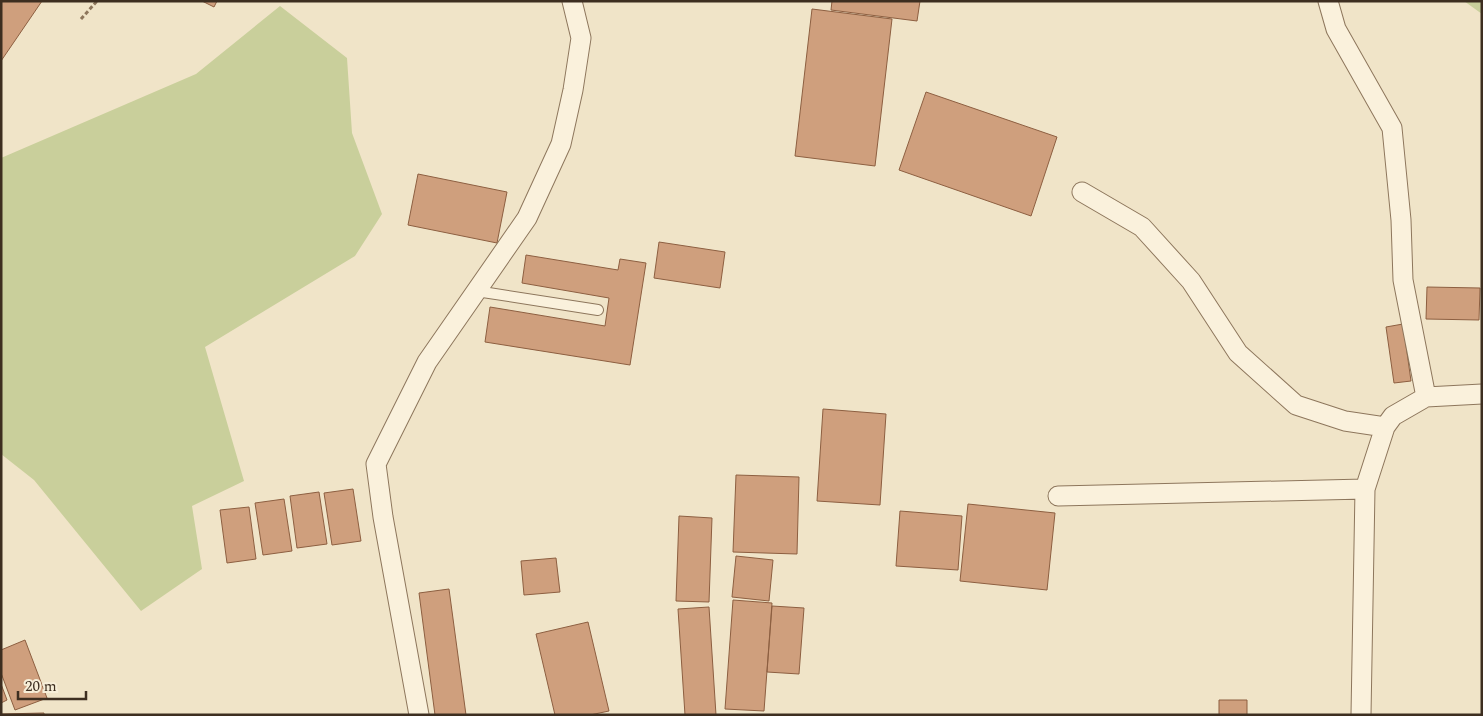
<svg xmlns="http://www.w3.org/2000/svg" width="1483" height="716" viewBox="0 0 1483 716" font-family="Spectral,serif">
<style>
.green{fill:#c9cf9b}
.building{fill:#cf9f7d;stroke:#8d5f41}
.lines{fill:none;stroke-linecap:round;stroke-linejoin:round}
.service-casing{stroke:#8d765c;stroke-width:12}
.minor-casing{stroke:#8d765c;stroke-width:21}
.path{stroke:#8d765c;stroke-width:3;stroke-dasharray:4 2.5;stroke-linecap:butt}
.service{stroke:#faf1dc;stroke-width:10}
.minor{stroke:#faf1dc;stroke-width:19}
</style>
<rect width="100%" height="100%" fill="#f0e4c8"/>
<path class="green" d="M1464,1H1482V14Z
M280,6L347,58L352,133L382,214L355,256L205,347L244,481L192,506L202,569L141,611L34,480L1,454V158L196,74Z"/>
<path class="building" d="M1,1H42L1,61Z
M202,1H217L214,7Z
M832,1H920L917,21L831,10Z
M812,9L892,19L875,166L795,156Z
M926,92L1057,137L1031,216L899,170Z
M418,174L507,192L497,243L408,225Z
M659,242L725,252L720,288L654,278Z
M526,255L618,270L620,259L646,263L630,365L485,342L490,307L605,326L609,298L522,283Z
M1427,287L1480,288L1479,320L1426,319Z
M1403,324L1411,381L1394,383L1386,327Z
M823,409L886,414L880,505L817,501Z
M736,475L799,477L797,554L733,552Z
M353,489L361,541L332,545L324,493Z
M319,492L327,544L297,548L290,496Z
M284,499L292,551L263,555L255,503Z
M968,504L1055,513L1047,590L960,581Z
M249,507L256,559L227,563L220,510Z
M900,511L962,516L958,570L896,566Z
M679,516L712,518L709,602L676,601Z
M736,556L773,560L769,601L732,597Z
M556,558L560,592L524,595L521,561Z
M449,589L466,715H435L419,593Z
M733,600L772,603L764,711L725,709Z
M772,606L804,608L799,674L767,672Z
M709,607L716,715H685L678,609Z
M588,622L609,711L590,715H555L536,634Z
M25,640L47,698L15,710L1,673V650Z
M1,684L7,700L1,703Z
M1219,700H1247V715H1219Z
M44,713V715H1V714Z"/>
<g class="lines">
<defs>
<path id="service" d="M476,291L598,310"/>
<path id="minor" d="M1328,1L1336,29L1392,128L1401,220L1403,280L1426,397
M1082,192L1142,227L1191,281L1238,353L1296,405L1345,421L1385,427
M1058,496L1365,489
M419,715L383,517L376,464L427,362L527,218L561,144L573,90L581,38L572,1
M1361,715L1365,489L1385,427L1393,416L1426,397L1482,394"/>
</defs>
<use href="#service" class="service-casing"/>
<use href="#minor" class="minor-casing"/>
<path class="path" d="M81,19L97,1"/>
<use href="#service" class="service"/>
<use href="#minor" class="minor"/>
</g>
<rect width="1483" height="716" fill="none" stroke="#3d2e20" stroke-width="5"/>
<path d="M18 691v8h68v-8" fill="none" stroke="#3d2e20" stroke-width="2.5"/>
<text x="25" y="691" font-size="15" fill="#3d2e20" stroke="#f7eed8" stroke-width="4" paint-order="stroke">20 m</text>
</svg>
